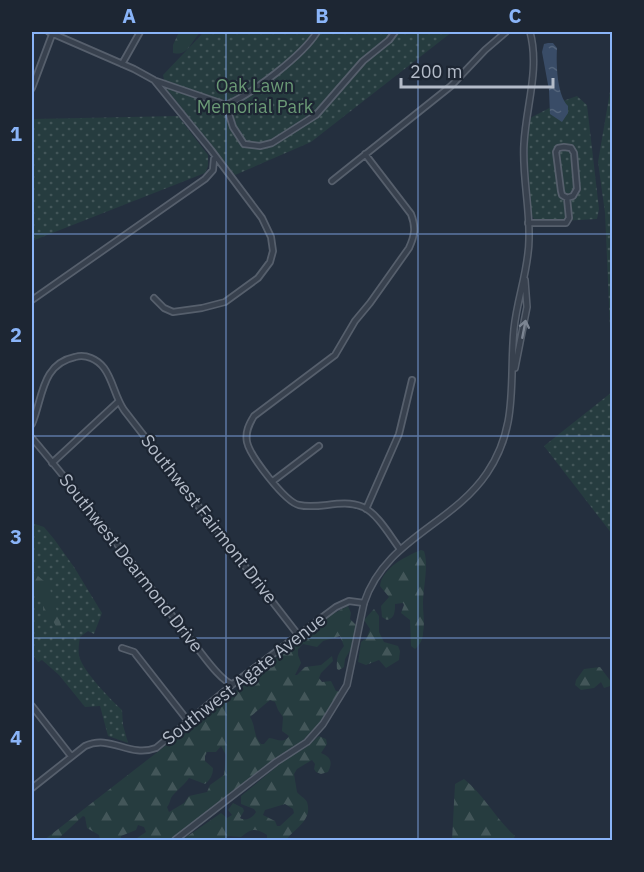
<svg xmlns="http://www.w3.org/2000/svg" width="644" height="872" viewBox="0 0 644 872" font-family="'IBM Plex Sans',sans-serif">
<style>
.grass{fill:url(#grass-dots)}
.forest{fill:url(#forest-firs);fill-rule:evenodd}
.water{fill:url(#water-ripples)}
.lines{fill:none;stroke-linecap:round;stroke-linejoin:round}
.minor-casing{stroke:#565f6c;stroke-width:8}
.tertiary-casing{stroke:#565f6c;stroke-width:8}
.minor{stroke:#38414e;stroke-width:4.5}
.tertiary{stroke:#38414e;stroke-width:5}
.oneway{stroke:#7c8592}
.grid{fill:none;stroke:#8ab4f8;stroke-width:1.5;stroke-opacity:0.55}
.labels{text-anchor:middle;stroke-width:4.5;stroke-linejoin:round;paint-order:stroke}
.park-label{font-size:18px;fill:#6b9a76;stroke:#1d2633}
.street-label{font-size:18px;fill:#b4bcc9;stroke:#1d2633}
.neatline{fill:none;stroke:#8ab4f8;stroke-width:2}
.grid-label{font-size:20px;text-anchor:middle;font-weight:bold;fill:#8ab4f8}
</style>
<defs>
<pattern id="grass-dots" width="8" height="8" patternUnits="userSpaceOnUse" patternTransform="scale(1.5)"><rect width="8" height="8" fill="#263c3f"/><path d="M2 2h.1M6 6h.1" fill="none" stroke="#435659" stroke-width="1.8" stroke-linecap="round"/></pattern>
<pattern id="forest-firs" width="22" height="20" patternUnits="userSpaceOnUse" patternTransform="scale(1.5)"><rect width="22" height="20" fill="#263c3f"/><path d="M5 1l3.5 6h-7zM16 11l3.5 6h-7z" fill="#435659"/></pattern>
<pattern id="water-ripples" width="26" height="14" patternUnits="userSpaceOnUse" patternTransform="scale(1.5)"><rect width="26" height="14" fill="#394c67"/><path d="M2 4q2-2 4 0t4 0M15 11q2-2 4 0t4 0" fill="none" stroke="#53647b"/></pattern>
</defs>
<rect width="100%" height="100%" fill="#242f3e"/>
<path class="grass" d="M204,32H452L311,142L235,175L166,88L163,75Z
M612,80V374L605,213L598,162Z
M577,96L587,105L599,209L597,219L561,221L535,220L531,215L527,144L530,118L563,101Z
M178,116L208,155V166L205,173L32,241V119Z
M612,392V534L544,446Z
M32,523L44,527L54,539L74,567L102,613L94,634L88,631L80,637C79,644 77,654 81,661C87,675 110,699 122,710L123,725L128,743L108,736L100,706L85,707L59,675L42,660L38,662L32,654Z"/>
<path class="forest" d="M179,32H201C191,40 189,57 173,53V45Z
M421,550L424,551C429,565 423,588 423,604C423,613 425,623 423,633C423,639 420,645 415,649L411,646L410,620L401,613L404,605L403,603L395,604C395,611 395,618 387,620L382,617L381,606L389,597L380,586C382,568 406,556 421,550Z
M32,571L50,586C51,601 59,611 61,625L58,630L52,619L43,611V603L36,589H33L32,592Z
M348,606L351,613L350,619L357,626L352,647L345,659L344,667L339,670L337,669C336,658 338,654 344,646L340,636L323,641L317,647L303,644L298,649V655L301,663L295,675H297L305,667L321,665L332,656L333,661L321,673L319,678L322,682L331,681L336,691H339C332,711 317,727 302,741L172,840H134L146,832L144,827L138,825L136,830L121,836V839L125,840H100L99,835L87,828L85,817L83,816L57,840H44L249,681L325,618ZM270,700L275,702L278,710L283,717L282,731L289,736C284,744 277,739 269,738L264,744H261C253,736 256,726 250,717ZM221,746L226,755L224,775L210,785L207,792L189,796L184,803L169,812L167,807C169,805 170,801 171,798C175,791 185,785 189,778L205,784C210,780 213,775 213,768L205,761V756L207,752H216Z
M374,609L379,616V632L384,642L398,646L400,651L399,660L386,668L379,660L366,665L358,662L361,642L367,637L370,629L364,620Z
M600,667L612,683L610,686L604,688L601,682L594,688L581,690L575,685L576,680L584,669Z
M319,736L326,739L327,744L321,753C331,757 333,762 328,772L321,774L316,772L314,769L315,764L312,760L297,769L294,774L297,792C299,795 305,798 307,802C313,820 295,828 286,840H267V835C255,827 251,829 241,837L228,836L225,840H182L221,813L227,818L232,815L228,810L233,803L243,808L244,811L240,818C247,822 253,817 256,812L254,809L241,804V796L286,759L305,748ZM285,804L293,809L294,813L280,826H277L275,821L263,815L265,810Z
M464,779C484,795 496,819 515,836L513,840H452L455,784Z"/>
<path class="water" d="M548,43H553L557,48C556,64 557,95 568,106V113L562,122L550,114L549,90L542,52L544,44Z"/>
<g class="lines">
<defs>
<path id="minor" d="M49,32L134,69L154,80L211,150L262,218L271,237L273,251L270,262L258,278L225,302L202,308L173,312L164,308L154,298
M122,64L140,32
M156,81L226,105C252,94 303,55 317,32
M32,88L53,32
M226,105L233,127L244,144L260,146L272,143L316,115L363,61L389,40L395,32
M365,154L411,214C416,227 415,235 409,248L370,303L355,321L335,355L254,416C249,424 245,432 247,442C250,456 285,502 299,505C320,510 341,498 363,507C378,514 390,536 400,549
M332,181L451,86L485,50L506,32
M528,223H566L569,218L567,198L562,195L561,191L556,152L558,148L564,147L571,148L574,153L577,189L573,196L567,198
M32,300L205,179L213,170L214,159
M32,424C43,398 41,364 75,357C86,354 97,359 104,368C113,380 115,397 124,410L299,636
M32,438C89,505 141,576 195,645C203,655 222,683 233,684
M52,463L118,402
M273,481L319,446
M366,509L399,434L412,380
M122,648L134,652L188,721
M32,706L71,756
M32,788L85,746C111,734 129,758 156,748L233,684L336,607L349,601L364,603"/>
<path id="tertiary" d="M515,368L527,307L525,280
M175,840L276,762L307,742L323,724L347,685L364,603C385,539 452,525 487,473C519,426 509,381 514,329C517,298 529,269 529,239C530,207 522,175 524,144C526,106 540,69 530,32"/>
</defs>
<use href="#minor" class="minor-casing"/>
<use href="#tertiary" class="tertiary-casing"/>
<use href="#minor" class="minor"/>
<use href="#tertiary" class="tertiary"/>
</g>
<defs><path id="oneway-shaft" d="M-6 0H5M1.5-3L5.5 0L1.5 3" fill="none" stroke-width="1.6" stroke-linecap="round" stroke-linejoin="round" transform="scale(1.5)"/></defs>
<use class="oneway" href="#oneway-shaft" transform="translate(524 329) rotate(-79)"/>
<path class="grid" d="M226,32V840M418,32V840M32,234H612M32,436H612M32,638H612"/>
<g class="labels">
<g class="park-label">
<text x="255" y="92">Oak Lawn<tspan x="255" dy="21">Memorial Park</tspan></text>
</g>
<g class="street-label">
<text transform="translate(209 519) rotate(52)" y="6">Southwest Fairmont Drive</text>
<text transform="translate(131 563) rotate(52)" y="6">Southwest Dearmond Drive</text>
<text transform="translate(244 679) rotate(-38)" y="6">Southwest Agate Avenue</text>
</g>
</g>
<rect width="644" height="872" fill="none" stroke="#1d2633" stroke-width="66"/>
<path d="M401 78v9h152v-9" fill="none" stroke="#b4bcc9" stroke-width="3"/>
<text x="410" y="78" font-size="18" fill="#b4bcc9" stroke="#1d2633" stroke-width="4.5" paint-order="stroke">200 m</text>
<rect x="33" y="33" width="578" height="806" class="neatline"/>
<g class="grid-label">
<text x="129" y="23">A</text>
<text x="322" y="23">B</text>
<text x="515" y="23">C</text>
<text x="16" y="141">1</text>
<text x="16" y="342">2</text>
<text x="16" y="544">3</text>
<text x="16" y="745">4</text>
</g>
</svg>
